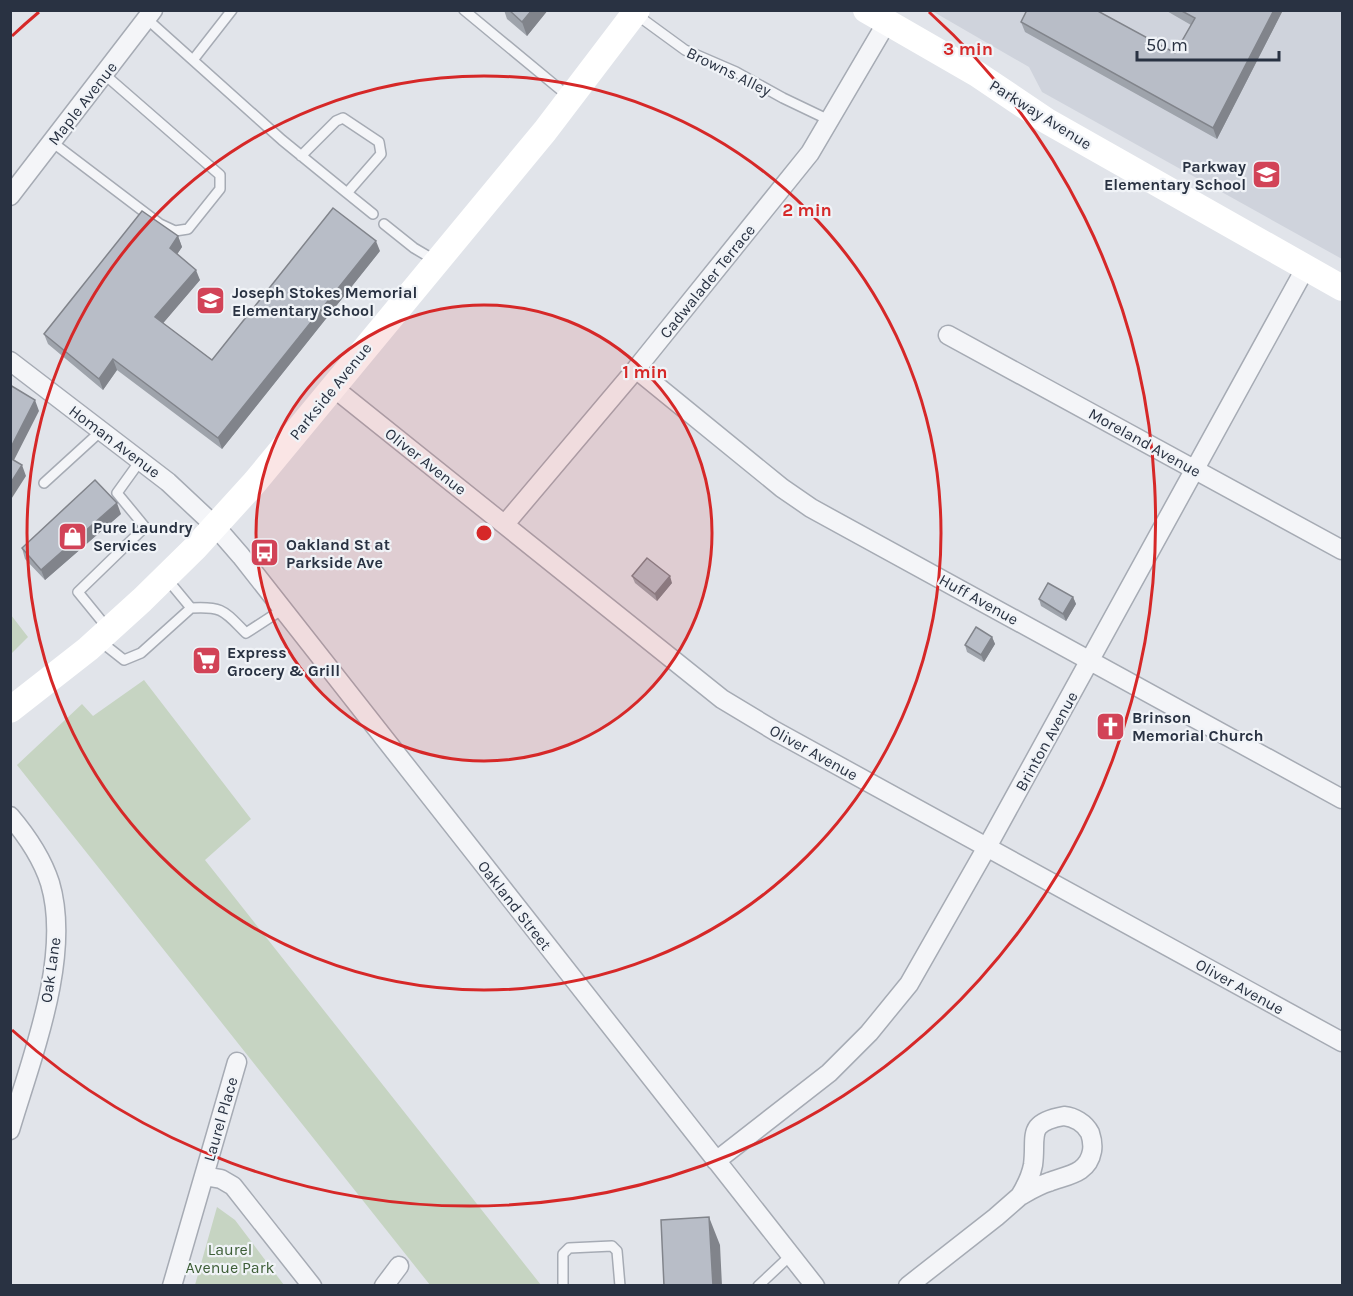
<svg xmlns="http://www.w3.org/2000/svg" width="1353" height="1296" viewBox="0 0 1353 1296" font-family="Karla,sans-serif">
<style>
.built{fill:#cfd3dc}
.green{fill:#c6d4c2}
.lines{fill:none;stroke-linecap:round;stroke-linejoin:round}
.service-casing{stroke:#a6abb4;stroke-width:12}
.minor-casing{stroke:#a6abb4;stroke-width:21}
.service{stroke:#f4f5f8;stroke-width:9}
.minor{stroke:#f4f5f8;stroke-width:18}
.secondary{stroke:#fff;stroke-width:26}
.wall{fill:#9ea3ab}
.shaded-wall{fill:#81848b}
.building{fill:#b8bdc7;stroke:#81848b;stroke-width:1.5}
.ring{fill:none;stroke:#d62828;stroke-width:3}
.labels{text-anchor:middle;stroke-width:4.5;stroke-linejoin:round;paint-order:stroke}
.street-label{font-size:16px;fill:#293242;stroke:#f0f3f7}
.poi-label{font-size:16px;font-weight:bold;fill:#293242;stroke:#f0f3f7;text-anchor:start}
.park-label{font-size:16px;fill:#3d5e36;stroke:#f0f3f7}
.centre{fill:#d62828;stroke:#f0f3f7;stroke-width:3}
.ring-label{font-size:18px;text-anchor:middle;font-weight:bold;fill:#d62828;stroke:#f0f3f7;stroke-width:4.5;stroke-linejoin:round;paint-order:stroke}
</style>
<rect width="100%" height="100%" fill="#e1e4ea"/>
<path class="built" d="M932,11H1342V259L1042,92L1029,67Z"/>
<path class="green" d="M11,615L28,637L11,654Z
M144,680L251,819L205,860L541,1285H430L17,765L82,704L93,716Z
M217,1207L235,1220L284,1285H195Z"/>
<g class="lines">
<defs>
<path id="service" d="M464,10L568,96
M637,15L685,50L736,72L783,98L829,120
M147,19L282,140L347,193L381,154L379,142L343,118L336,121L301,156
M193,60L232,10
M52,142L160,224L175,231L188,229L220,189V175L104,74
M347,193L373,214
M384,224L414,248L436,261
M44,483L101,431
M167,579L191,608C223,606 224,611 246,633L283,609
M109,630L78,592L145,527L117,493L140,461
M100,641L124,660L141,653L191,608
M563,1286V1254L569,1248L612,1246L617,1251L620,1286
M758,1286L791,1255"/>
<path id="minor" d="M10,196L153,10
M948,335L1342,550
M10,361L168,482L215,526L241,556L815,1286
M636,369L782,488L811,508L1342,799
M334,388L722,699L775,731L1342,1042
M505,524L636,369L810,153L887,22
M10,816C27,836 42,858 50,883C72,957 31,1059 10,1130
M1064,1116C1074,1117 1085,1123 1090,1133C1092,1139 1093,1145 1092,1151C1088,1174 1067,1175 1049,1182C1039,1185 1029,1191 1020,1196C1026,1186 1031,1176 1033,1165C1037,1136 1025,1123 1064,1116Z
M716,1161L829,1073L869,1033L909,984L987,847L1306,267
M204,1176L221,1179L233,1186L312,1286
M172,1286L237,1062
M384,1286L399,1266
M908,1286L996,1217L1020,1196"/>
</defs>
<use href="#service" class="service-casing"/>
<use href="#minor" class="minor-casing"/>
<use href="#service" class="service"/>
<use href="#minor" class="minor"/>
<path class="secondary" d="M866,10L977,74L1047,121L1342,288
M10,710L88,649L142,600L195,548L255,482L545,131L637,10"/>
</g>
<path class="wall" d="M504,10H548L527,36L507,19Z
M1165,10H1283L1217,139L1025,32L1021,22L1175,53L1191,25Z
M178,236L182,247L177,254L200,280L163,323L212,360L380,251L222,449L117,370L103,390L48,344L44,334Z
M121,514L45,580L25,559L22,548Z
M632,576L672,583L657,601L635,583Z
M1073,597L1076,604L1066,621L1041,606L1039,599Z
M992,637L995,644L984,662L967,652L965,645Z"/>
<path class="shaded-wall" d="M532,10H548L527,36L522,22Z
M1274,10H1283L1217,139L1213,128Z
M178,236L182,247L174,259L170,248Z
M376,241L380,251L222,449L218,438Z
M196,270L200,280L159,328L155,317Z
M113,359L117,370L103,390L99,379Z
M35,400L39,411L11,466L10,449Z
M22,465L26,476L10,501V484Z
M117,503L121,514L45,580L41,570Z
M670,576L672,583L657,601L655,594Z
M1073,597L1076,604L1066,621L1063,614Z
M992,637L995,644L984,662L981,655Z
M709,1217L720,1245L722,1286H713Z"/>
<path class="building" d="M509,10H532L522,22Z
M1027,10H1096L1175,53L1195,18L1180,10H1274L1213,128L1021,22Z
M333,208L376,241L218,438L113,359L99,379L44,334L142,211L178,236L170,248L196,270L155,317L212,360Z
M10,385L35,400L10,449Z
M10,458L22,465L10,484Z
M95,480L117,503L41,570L22,548Z
M647,558L670,576L655,594L632,576Z
M1048,583L1073,597L1063,614L1039,599Z
M976,627L992,637L981,655L965,645Z
M709,1217L713,1286H664L661,1220Z"/>
<circle cx="484" cy="533" r="228" fill="#d62828" fill-opacity=".12"/>
<g class="ring">
<circle cx="484" cy="533" r="228"/>
<circle cx="484" cy="533" r="457"/>
<path d="M12 36A685 685 0 0 1 39 12M929 12A685 685 0 1 1 12 1030"/>
</g>
<defs>
<symbol id="school-square" viewBox="-11 -11 22 22"><rect x="-9" y="-9" width="18" height="18" rx="4" fill="#d24357" stroke="#f0f3f7"/><path d="M0-5L7-2L0 1L-7-2ZM-4 1L0 2.5L4 1V4Q0 6-4 4Z" fill="#fff"/></symbol>
<symbol id="shop-square" viewBox="-11 -11 22 22"><rect x="-9" y="-9" width="18" height="18" rx="4" fill="#d24357" stroke="#f0f3f7"/><path d="M-5-2.5h2.3a2.7 3.5 0 0 1 5.4 0H5L5.5 6h-11ZM-1.5-2.5h3a1.5 2.3 0 0 0-3 0Z" fill="#fff"/></symbol>
<symbol id="bus-square" viewBox="-11 -11 22 22"><rect x="-9" y="-9" width="18" height="18" rx="4" fill="#d24357" stroke="#f0f3f7"/><path d="M-5-6H5V4H4V6H2V4H-2V6H-4V4H-5ZM-3.5-4V0h7V-4ZM-3.5 1.2v1.5H-2V1.2ZM2 1.2v1.5H3.5V1.2Z" fill="#fff"/></symbol>
<symbol id="supermarket-square" viewBox="-11 -11 22 22"><rect x="-9" y="-9" width="18" height="18" rx="4" fill="#d24357" stroke="#f0f3f7"/><path d="M-6-5.5h2.5l.6 2H6L4.5 2H-2.5L-4.4-4H-6ZM-1.5 3.2a1.3 1.3 0 1 0 .1 0ZM3 3.2a1.3 1.3 0 1 0 .1 0Z" fill="#fff"/></symbol>
<symbol id="church-square" viewBox="-11 -11 22 22"><rect x="-9" y="-9" width="18" height="18" rx="4" fill="#d24357" stroke="#f0f3f7"/><path d="M-1.2-6h2.4v3.5h3.3v2.4h-3.3V6h-2.4V-.1h-3.3v-2.4h3.3Z" fill="#fff"/></symbol>
</defs>
<g fill-rule="evenodd">
<use href="#school-square" x="1250" y="158" width="33" height="33"/>
<use href="#school-square" x="194" y="284" width="33" height="33"/>
<use href="#shop-square" x="56" y="520" width="33" height="33"/>
<use href="#bus-square" x="248" y="536" width="33" height="33"/>
<use href="#supermarket-square" x="190" y="644" width="33" height="33"/>
<use href="#church-square" x="1094" y="710" width="33" height="33"/>
</g>
<g class="labels">
<g class="street-label">
<text transform="translate(729 71) rotate(26)" y="6">Browns Alley</text>
<text transform="translate(82 103) rotate(-52)" y="6">Maple Avenue</text>
<text transform="translate(1041 114) rotate(32)" y="6">Parkway Avenue</text>
<text transform="translate(707 281) rotate(-51)" y="6">Cadwalader Terrace</text>
<text transform="translate(330 391) rotate(-51)" y="6">Parkside Avenue</text>
<text transform="translate(115 441) rotate(37)" y="6">Homan Avenue</text>
<text transform="translate(1145 442) rotate(29)" y="6">Moreland Avenue</text>
<text transform="translate(426 461) rotate(38)" y="6">Oliver Avenue</text>
<text transform="translate(979 599) rotate(29)" y="6">Huff Avenue</text>
<text transform="translate(1046 741) rotate(-61)" y="6">Brinton Avenue</text>
<text transform="translate(814 752) rotate(29)" y="6">Oliver Avenue</text>
<text transform="translate(515 905) rotate(52)" y="6">Oakland Street</text>
<text transform="translate(50 970) rotate(-82)" y="6">Oak Lane</text>
<text transform="translate(1240 986) rotate(29)" y="6">Oliver Avenue</text>
<text transform="translate(220 1119) rotate(-74)" y="6">Laurel Place</text>
</g>
<g class="poi-label">
<text x="1246" y="172" text-anchor="end">Parkway<tspan x="1246" dy="18">Elementary School</tspan></text>
<text x="232" y="298">Joseph Stokes Memorial<tspan x="232" dy="18">Elementary School</tspan></text>
<text x="93" y="533">Pure Laundry<tspan x="93" dy="18">Services</tspan></text>
<text x="286" y="550">Oakland St at<tspan x="286" dy="18">Parkside Ave</tspan></text>
<text x="227" y="658">Express<tspan x="227" dy="18">Grocery &amp; Grill</tspan></text>
<text x="1132" y="723">Brinson<tspan x="1132" dy="18">Memorial Church</tspan></text>
</g>
<g class="park-label">
<text x="230" y="1255">Laurel<tspan x="230" dy="18">Avenue Park</tspan></text>
</g>
</g>
<circle cx="484" cy="533" r="9" class="centre"/>
<g class="ring-label">
<text x="968" y="55">3 min</text>
<text x="807" y="216">2 min</text>
<text x="645" y="378">1 min</text>
</g>
<rect width="1353" height="1296" fill="none" stroke="#293242" stroke-width="24"/>
<path d="M1137 51v9h142v-9" fill="none" stroke="#293242" stroke-width="3"/>
<text x="1146" y="51" font-size="18" fill="#293242" stroke="#f0f3f7" stroke-width="4.5" paint-order="stroke">50 m</text>
</svg>
